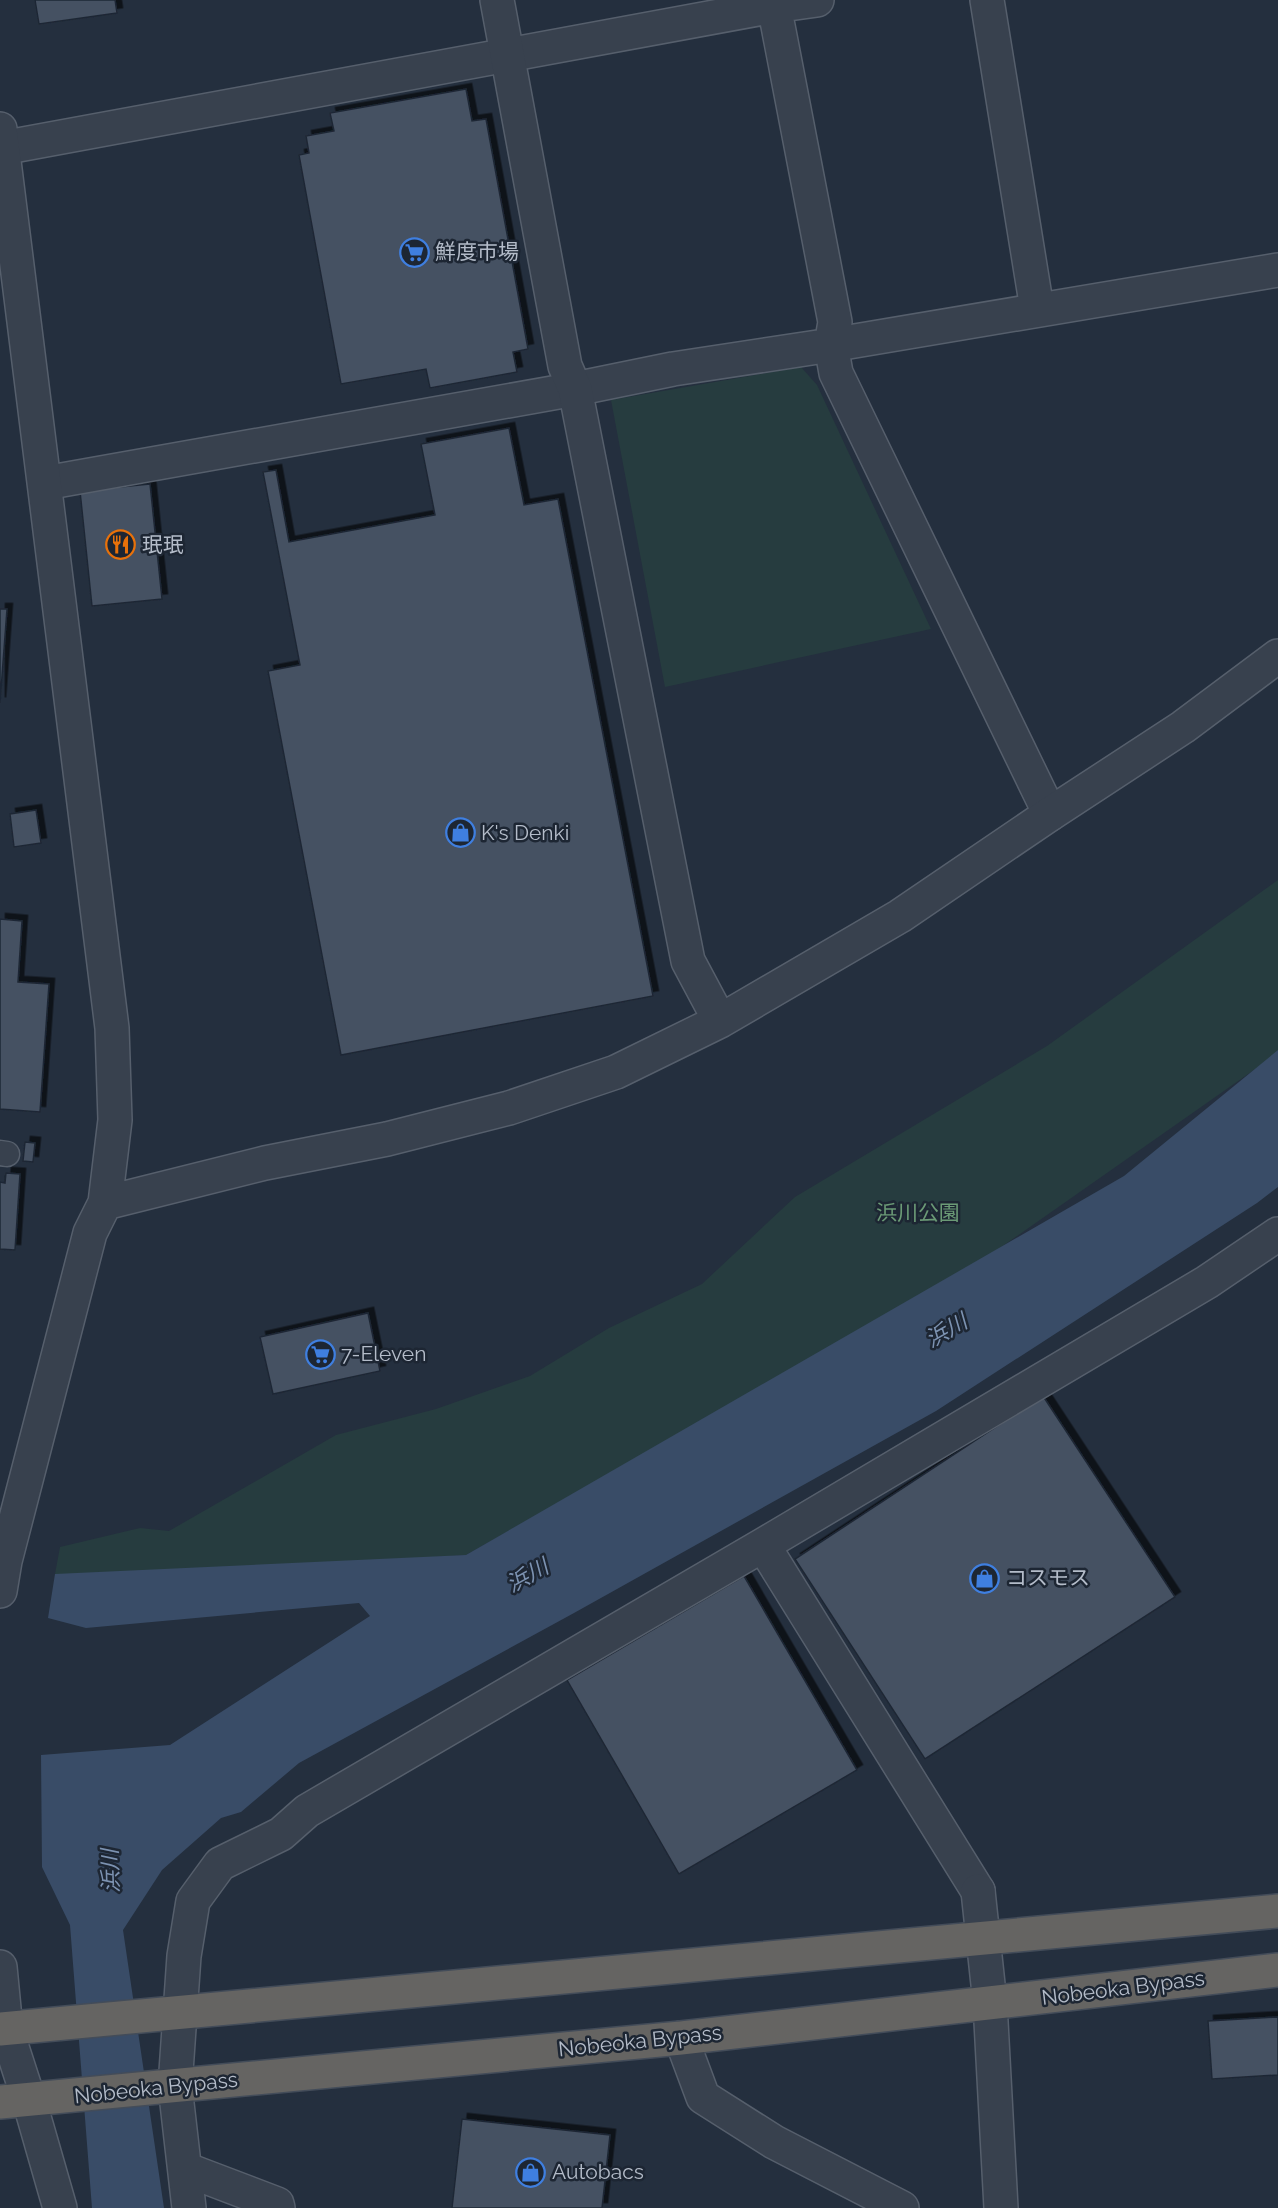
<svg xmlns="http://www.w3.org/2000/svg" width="1278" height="2208" viewBox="0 0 1278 2208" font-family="Raleway,'Noto Sans JP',sans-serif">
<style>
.green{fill:#263c3f}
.water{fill:#394c67}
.building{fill:#455162;stroke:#1f2835;stroke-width:1.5;filter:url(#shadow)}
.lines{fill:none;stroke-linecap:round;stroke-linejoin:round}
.service-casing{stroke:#565f6c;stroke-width:27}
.minor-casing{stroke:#565f6c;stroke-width:36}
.tertiary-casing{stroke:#565f6c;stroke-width:36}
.trunk-casing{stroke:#434c59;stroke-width:36}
.service{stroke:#38414e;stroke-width:24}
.minor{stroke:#38414e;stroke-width:33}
.tertiary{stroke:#38414e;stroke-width:33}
.trunk{stroke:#656462;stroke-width:33}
.labels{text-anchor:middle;stroke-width:5;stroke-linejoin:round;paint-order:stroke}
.poi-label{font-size:21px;fill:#b4bcc9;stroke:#1d2633;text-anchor:start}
.park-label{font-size:21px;fill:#6b9a76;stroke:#1d2633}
.street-label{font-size:21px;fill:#b4bcc9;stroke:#1d2633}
.water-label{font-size:22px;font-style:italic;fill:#7c92b1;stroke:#1d2633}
</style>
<defs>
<filter id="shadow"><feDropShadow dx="5.5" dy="-5.5" stdDeviation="0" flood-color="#0009"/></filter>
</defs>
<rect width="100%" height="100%" fill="#242f3e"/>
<path class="green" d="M801,367L817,385L931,629L665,687L611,400Z
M1278,880V1053L960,1276L466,1555L134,1576L55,1574L60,1547L140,1528L169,1531L336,1435L436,1409L530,1376L609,1328L702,1284L795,1197L1047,1046Z"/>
<path class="water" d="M1278,1050V1187L1257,1203L936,1411L574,1613L299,1763L241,1812L221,1818L162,1870L123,1930L164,2208H92L70,1925L42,1867L41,1755L170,1745L370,1616L359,1603L86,1628L48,1618L55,1574L466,1555L1124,1176Z"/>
<path class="building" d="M35,0H115L117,13L39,24Z
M466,89L472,121L486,119L528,349L513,352L517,372L430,388L426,369L341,384L299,155L309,153L306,136L334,131L330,113Z
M509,428L524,505L558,499L653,996L341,1055L268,671L300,665L263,472L276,470L289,542L435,515L421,444Z
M150,484L162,599L92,606L80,491Z
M0,609H7L0,703Z
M36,810L41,843L14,847L10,814Z
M0,919L22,921L18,982L49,984L40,1112L0,1109Z
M25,1142L35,1143L33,1162L23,1161Z
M6,1173L20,1174L15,1250L0,1249V1182L5,1183Z
M368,1313L380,1371L273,1394L260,1337Z
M1043,1396L1175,1597L925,1759L795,1559Z
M744,1576L857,1770L679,1874L567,1680Z
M1278,2017V2075L1212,2079L1208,2021Z
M462,2119L610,2135L602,2208H452Z"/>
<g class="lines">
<defs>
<path id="service" d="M0,1153L7,1154"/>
<path id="minor" d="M773,0L835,322L831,345L836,373L1050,814
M987,0L1037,309
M2,148L774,6L817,0
M45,483L575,389L673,369L831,345L1278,270
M763,1545L978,1891
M681,2038L703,2097L774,2142L902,2208
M185,2169L277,2204L278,2208
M189,2208L175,2086L184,1956L193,1901L220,1864L281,1834L307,1811L763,1545L1207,1282L1278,1234"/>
<path id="tertiary" d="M497,0L565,366L575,389L688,961L720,1021
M0,129L112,1028L115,1120L105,1203L90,1233L5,1561L0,1591
M105,1203L265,1163L387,1139L509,1108L616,1072L720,1021L900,916L1050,814L1183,727L1278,656
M978,1891L990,2003L1001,2208
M0,1967L6,2029L29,2100L60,2208"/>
<path id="trunk" d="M0,2029L1278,1911
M0,2102L681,2038L1278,1970"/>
</defs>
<use href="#service" class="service-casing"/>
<use href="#minor" class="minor-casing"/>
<use href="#tertiary" class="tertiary-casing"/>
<use href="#trunk" class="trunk-casing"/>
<use href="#service" class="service"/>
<use href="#minor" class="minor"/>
<use href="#tertiary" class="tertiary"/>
<use href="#trunk" class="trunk"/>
</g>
<defs>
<symbol id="supermarket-ring" viewBox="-11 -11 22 22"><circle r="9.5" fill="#1d2633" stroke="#3f7fe0" stroke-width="1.5"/><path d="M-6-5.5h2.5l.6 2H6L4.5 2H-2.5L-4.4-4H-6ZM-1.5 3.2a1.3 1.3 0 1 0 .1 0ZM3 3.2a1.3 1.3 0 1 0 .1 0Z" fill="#3f7fe0"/></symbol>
<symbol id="restaurant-ring" viewBox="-11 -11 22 22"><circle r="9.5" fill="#1d2633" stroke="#e8710a" stroke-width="1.5"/><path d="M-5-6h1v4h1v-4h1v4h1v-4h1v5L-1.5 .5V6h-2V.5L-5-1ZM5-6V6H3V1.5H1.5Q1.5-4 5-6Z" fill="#e8710a"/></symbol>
<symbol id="shop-ring" viewBox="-11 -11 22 22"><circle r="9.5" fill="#1d2633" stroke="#3f7fe0" stroke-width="1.5"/><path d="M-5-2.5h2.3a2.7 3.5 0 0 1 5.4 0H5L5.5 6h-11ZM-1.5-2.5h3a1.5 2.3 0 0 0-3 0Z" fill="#3f7fe0"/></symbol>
</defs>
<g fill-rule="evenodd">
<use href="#supermarket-ring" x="398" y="236" width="33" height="33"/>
<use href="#restaurant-ring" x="104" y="528" width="33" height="33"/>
<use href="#shop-ring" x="444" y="816" width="33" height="33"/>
<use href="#supermarket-ring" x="304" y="1338" width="33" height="33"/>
<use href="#shop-ring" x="968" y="1562" width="33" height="33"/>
<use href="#shop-ring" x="514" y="2156" width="33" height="33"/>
</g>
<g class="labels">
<g class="poi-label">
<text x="435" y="259">鮮度市場</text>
<text x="142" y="552">珉珉</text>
<text x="481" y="840">K's Denki</text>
<text x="341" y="1361">7-Eleven</text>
<text x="1006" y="1585">コスモス</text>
<text x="552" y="2179">Autobacs</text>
</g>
<g class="park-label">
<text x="918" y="1220">浜川公園</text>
</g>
<g class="street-label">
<text transform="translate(1123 1988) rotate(-7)" y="7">Nobeoka Bypass</text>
<text transform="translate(640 2041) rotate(-6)" y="7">Nobeoka Bypass</text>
<text transform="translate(156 2088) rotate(-6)" y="7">Nobeoka Bypass</text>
</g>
<g class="water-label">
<text transform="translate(946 1330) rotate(-30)" y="8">浜川</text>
<text transform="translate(527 1575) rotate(-29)" y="8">浜川</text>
<text transform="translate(110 1871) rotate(-92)" y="8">浜川</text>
</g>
</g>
</svg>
